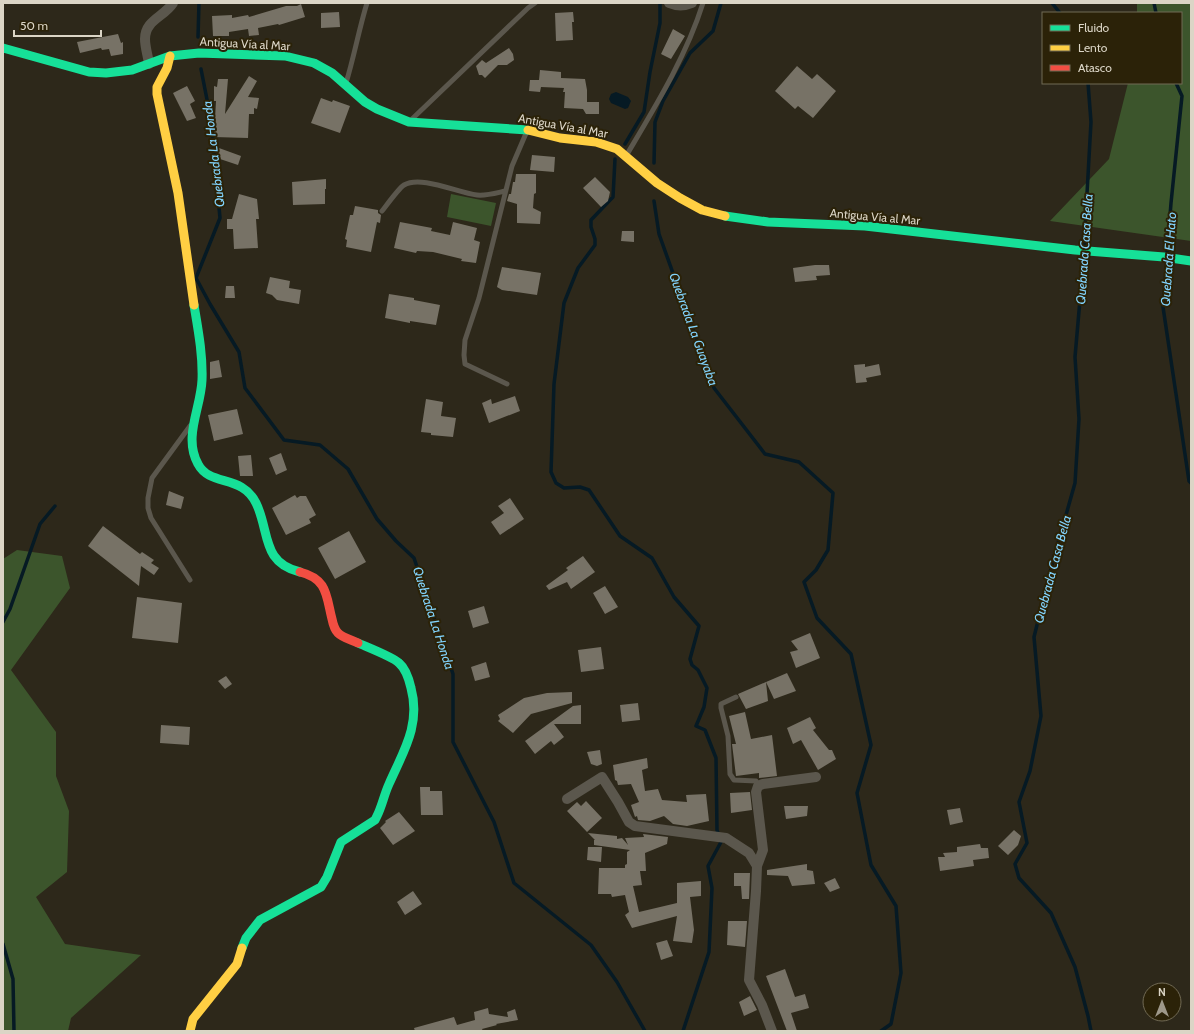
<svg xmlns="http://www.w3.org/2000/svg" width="1194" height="1034" viewBox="0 0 1194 1034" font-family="Cabin,sans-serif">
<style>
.green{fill:#3c552c}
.water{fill:#061a24}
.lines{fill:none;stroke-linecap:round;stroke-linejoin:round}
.stream{stroke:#061a24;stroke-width:3.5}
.building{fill:#777266}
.lane{stroke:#5b574d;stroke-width:5}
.street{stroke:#5b574d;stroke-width:10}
.fast{stroke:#16e098;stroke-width:9}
.slow{stroke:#ffcf43;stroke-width:9}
.jam{stroke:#f24e42;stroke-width:9}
.labels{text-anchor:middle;stroke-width:4;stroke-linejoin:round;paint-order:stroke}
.street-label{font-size:12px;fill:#dbd5c6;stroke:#2b2208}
.water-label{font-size:13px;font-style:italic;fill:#82d3fc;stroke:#2b2208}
</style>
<rect width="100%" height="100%" fill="#2d281a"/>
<path class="green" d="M1137,3H1191V241L1050,221L1109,159L1128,83H1181V13H1137Z
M451,194L496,203L491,226L447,217Z
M17,550L62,556L70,588L11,670L56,732V776L69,811L67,872L36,897L65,944L141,955L71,1018L68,1031H3V559Z"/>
<path class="water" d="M616,92L628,97L631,101L628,108L625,109L611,103L609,99L611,94Z"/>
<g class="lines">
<path class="stream" d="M1052,3L1060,13
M1154,3L1156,13
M198,37L199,3
M201,69L211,120L220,218L196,278L210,304L239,352L245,388L284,440L320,445L348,469L377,519L396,541L414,558L453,674V742L494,822L514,883L591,945L617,982L645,1031
M625,144L644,112L650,72L660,23V3
M615,159L613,197L591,220V227L595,239V245L578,268L564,303L554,384L551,472L556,483L564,488L580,487L589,490L620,536L652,558L674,597L699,626L690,659L692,665L698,670L707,688L704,707L696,726L705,730L716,758L717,830L721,842L708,866L712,888L709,952L683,1031
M654,163L655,122L663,101L690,53L713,31L721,3
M654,201L659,234L714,388L765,454L799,462L833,493L828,550L816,570L804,582L817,618L851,654L871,745L857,793L871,865L896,906L901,973L891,1024L881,1031
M1084,247L1091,122L1088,83
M1084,254L1075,357L1079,419L1075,483L1053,561L1034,637L1041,716L1030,771L1019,802L1027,843L1015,864L1019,878L1051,913L1075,967L1088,1016L1091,1031
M1167,254L1171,203L1182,96L1176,83
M1167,260L1163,307L1189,481L1191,483
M3,622L10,609L40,524L55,506
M3,944L13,979L14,1031"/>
</g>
<path class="building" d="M301,4L305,17L279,25L278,24L258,28L259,35L249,36L248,29L229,32V36H213L212,16L232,15V18L248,15L249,17L286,6H297Z
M339,12L340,27L321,28V13Z
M573,12L574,22H572L573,40L556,41L555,13Z
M673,29L685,36L671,59L661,54Z
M118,34L121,43L123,42V54L111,56L109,49L102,50L101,48L80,53L77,42Z
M509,48L513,54L514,60L507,65H498L485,78L482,75H479L476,66L482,60L486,63Z
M797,66L812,79L817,74L836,91L813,118L798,106L795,109L775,91Z
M540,70L561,72V78L585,79L587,90V102H599V114H586L583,109L564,108L565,92H563L564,88L541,87L540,92L529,91L530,80H539Z
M249,76L257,81L248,97L259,98L257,109L254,108V114H249L248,138L214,137L216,101H214V86L217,87L218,79H228L225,114Z
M187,86L195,101L190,104L196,118L187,121L173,93Z
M321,98L332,102L333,100L350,106L340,133L311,123Z
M219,148L241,156L238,165L217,158Z
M532,155L555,157L554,172L530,170Z
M516,174H536V193L534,194L533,208L541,212L540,224L517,223V204L507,201L509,194H511L513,182H515Z
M595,177L610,192L608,201L601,207L583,188Z
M326,179V189H325V204L293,205L292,182Z
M239,194L257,199L259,219H256L258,248L234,249L233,229H227V219H232Z
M355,206L378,210V213L381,215L380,223L377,222L371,252L346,247L347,240L345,239L350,215H353Z
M400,222L432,228L431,231L450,235L453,222L477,228L474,240L480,242L476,263L461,261L462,259L433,252L417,251L416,253L394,248Z
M622,231H634V242L621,241Z
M815,265H829L830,275L816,276L817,280L795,282L793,268Z
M502,267L541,273L537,295L502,290L497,287Z
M270,277L290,281L289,288L301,290L299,304L277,300L272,295L266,293Z
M226,286H234L235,298H225Z
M389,294L414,298V300L440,305L436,325L410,321V323L385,318Z
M219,360L222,377L210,379V362Z
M865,364V367L879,364L881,375L866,378L867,382L856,383L854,365Z
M515,396L520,411L489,423L482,403L491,399L492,404Z
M426,399L443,402L441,416L456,418L453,437L431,435V433L421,432Z
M237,409L243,434L214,441L208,415Z
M281,453L287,470L276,475L269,458Z
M251,455L253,476H240L238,456Z
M169,491L184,497L181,509L166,505Z
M295,495L297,498L300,496H306L316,515L309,519L311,523L286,535L272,508Z
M510,498L524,519L500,535L491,522L504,513L498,506Z
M103,526L140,554L142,552L154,560L151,563L159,568L154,575L141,566L139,586L88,546Z
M349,531L366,562L335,579L318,548Z
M583,556L595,572L571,589L567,582L549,590L546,586L568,570L566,568Z
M605,586L618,607L605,614L593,593Z
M137,597L182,603L178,643L132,638Z
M484,606L489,623L473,628L468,611Z
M810,633L820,658L796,668L790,652L798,650L791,641Z
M601,647L604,669L581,672L578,650Z
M486,662L490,677L475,681L471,667Z
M787,673L796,691L774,699L766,682Z
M226,676L232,684L225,689L218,681Z
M766,682L768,701L746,709L738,694Z
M572,692V703L531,714L513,733L498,721L500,719L498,715L524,698L547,693Z
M638,703L640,720L622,722L620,705Z
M581,705V724H554L564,737L554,745L551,741L535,754L525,741L573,706Z
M745,712L751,739L772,735L777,776L759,778V773L736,776L732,744H736L729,716Z
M810,717L816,728L813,730L829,750H832L836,759L818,770L801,740L793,744L787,728Z
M161,725L190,727L189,745L160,743Z
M600,750L602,764L597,766L591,764L587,752Z
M647,758L648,768L642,770L645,791L658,789L662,800L687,802L686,795L706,794L709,821L687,826L673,824L664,816L650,821L638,820L637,816L635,817L631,805L639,802L631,784L618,785L617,781L615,780L613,765Z
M420,787H430V791H442L443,815H421Z
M750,792L752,810L731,813L730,793Z
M586,801L602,818L587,832L567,811L577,802L581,806Z
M784,806H808L807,816L786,819Z
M960,808L963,822L950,825L947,810Z
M399,812L415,831L393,845L380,828L386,822L385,821Z
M1014,830L1021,836L1018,845L1008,855L998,846Z
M588,833L617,836V839L622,838L628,845L625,838L644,837L643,834L668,837L667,844L645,853L646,871H640L642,885L633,886L639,912L677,903V883L701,881V896L690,897L694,930L692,943L673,941L677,916L632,928L625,915L629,912L625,895L612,897L611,894H598L599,868H625V865L627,864V852L630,850L594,845V840H595Z
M980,844L981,848H988L989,858L973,860L974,866L940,871L938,857H945L943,853L957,852V847Z
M588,847H602L601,862L587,860Z
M807,864V870L813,871L815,884L792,886L788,876L767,875V870Z
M734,873H750L749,899H742L741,886H734Z
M835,878L840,888L830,892L824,883Z
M413,891L422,904L405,915L397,902Z
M728,921H747L745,947L727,945Z
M667,940L673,956L661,960L656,943Z
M785,969L795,997L805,994L809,1008L791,1013L797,1031H787L766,976Z
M750,996L757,1010L744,1016L739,1002Z
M488,1008L489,1014L508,1017L507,1012L515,1009L518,1020L496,1024L497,1025L482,1029L483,1031H415L414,1028L454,1017L457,1025L475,1020L474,1012Z"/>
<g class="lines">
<path class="lane" d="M346,83C354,57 359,29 367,3
M411,120L528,8L535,3
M626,156C655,107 686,57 703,3
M382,211C386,206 399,188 404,185C421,175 458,193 477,195C486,196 496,193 505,191
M507,384L465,364L464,355L465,340L479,298L512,166L527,131
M190,426L152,478L148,498V508L151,518L190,580
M736,697L721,704V708L728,736L730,774L734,780L756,781L759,786"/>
<path class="street" d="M669,3C676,6 685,6 692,3
M149,64C148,56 145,47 145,39C145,20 164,17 173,3
M567,799L602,777L618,802L629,822L635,826L726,838L749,853L757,866L756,891L749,980L762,1005L772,1031
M757,866L763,850L756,792L758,786L763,784L816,777"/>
<path class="fast" d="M3,48L89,72L106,73L132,70L170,56L199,53L285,56L314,63L332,73L365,102L377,109L409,122L528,130
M725,216L768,222L865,226L1075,250L1164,257L1191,261
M194,305C198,329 203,355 202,380C201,408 183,437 198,464C210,487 242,474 256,503C270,531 261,563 300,572
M242,948L246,938L260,920L321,887L327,877L341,842L375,820L377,816C382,806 384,795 389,784C403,752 421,725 411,688C409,679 406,669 399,663C393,657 367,647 358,643"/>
<path class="slow" d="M170,56L167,68L157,87V94L178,193L194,305
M528,130L560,138L596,142L617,149L657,183L680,198L702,210L725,216
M190,1031L193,1019L237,964L242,948"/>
<path class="jam" d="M300,572C328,579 326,596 332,619C333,624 335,630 338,633C343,638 352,640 358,643"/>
</g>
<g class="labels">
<g class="street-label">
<text transform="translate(245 44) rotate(3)" y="4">Antigua Vía al Mar</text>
<text transform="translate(563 126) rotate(10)" y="4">Antigua Vía al Mar</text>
<text transform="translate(875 217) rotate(5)" y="4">Antigua Vía al Mar</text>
</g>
<g class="water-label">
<text transform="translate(213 154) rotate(-97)" y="5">Quebrada La Honda</text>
<text transform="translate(1084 249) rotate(-86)" y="5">Quebrada Casa Bella</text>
<text transform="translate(1168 259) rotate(-86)" y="5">Quebrada El Hato</text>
<text transform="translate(694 329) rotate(70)" y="5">Quebrada La Guayaba</text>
<text transform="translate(1052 569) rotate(-75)" y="5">Quebrada Casa Bella</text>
<text transform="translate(434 618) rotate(72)" y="5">Quebrada La Honda</text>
</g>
</g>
<rect width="1194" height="1034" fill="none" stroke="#dbd5c6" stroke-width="8"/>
<rect x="1042" y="12" width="140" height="72" fill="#2b2208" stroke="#716a54"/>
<rect x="1050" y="25" width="20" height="6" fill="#16e098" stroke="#716a54"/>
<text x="1078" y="32" font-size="12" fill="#dbd5c6">Fluido</text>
<rect x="1050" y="45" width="20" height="6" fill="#ffcf43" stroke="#716a54"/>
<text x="1078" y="52" font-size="12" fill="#dbd5c6">Lento</text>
<rect x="1050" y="65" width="20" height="6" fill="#f24e42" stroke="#716a54"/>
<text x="1078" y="72" font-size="12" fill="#dbd5c6">Atasco</text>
<g transform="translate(1162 1002)"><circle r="19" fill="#2b2208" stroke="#716a54"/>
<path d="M0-3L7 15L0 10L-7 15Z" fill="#9e988a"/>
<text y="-6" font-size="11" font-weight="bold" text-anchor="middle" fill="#dbd5c6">N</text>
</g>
<path d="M14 30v6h87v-6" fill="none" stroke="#dbd5c6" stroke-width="2"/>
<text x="20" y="30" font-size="12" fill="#dbd5c6" stroke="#2b2208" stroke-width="3" paint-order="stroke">50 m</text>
</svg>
